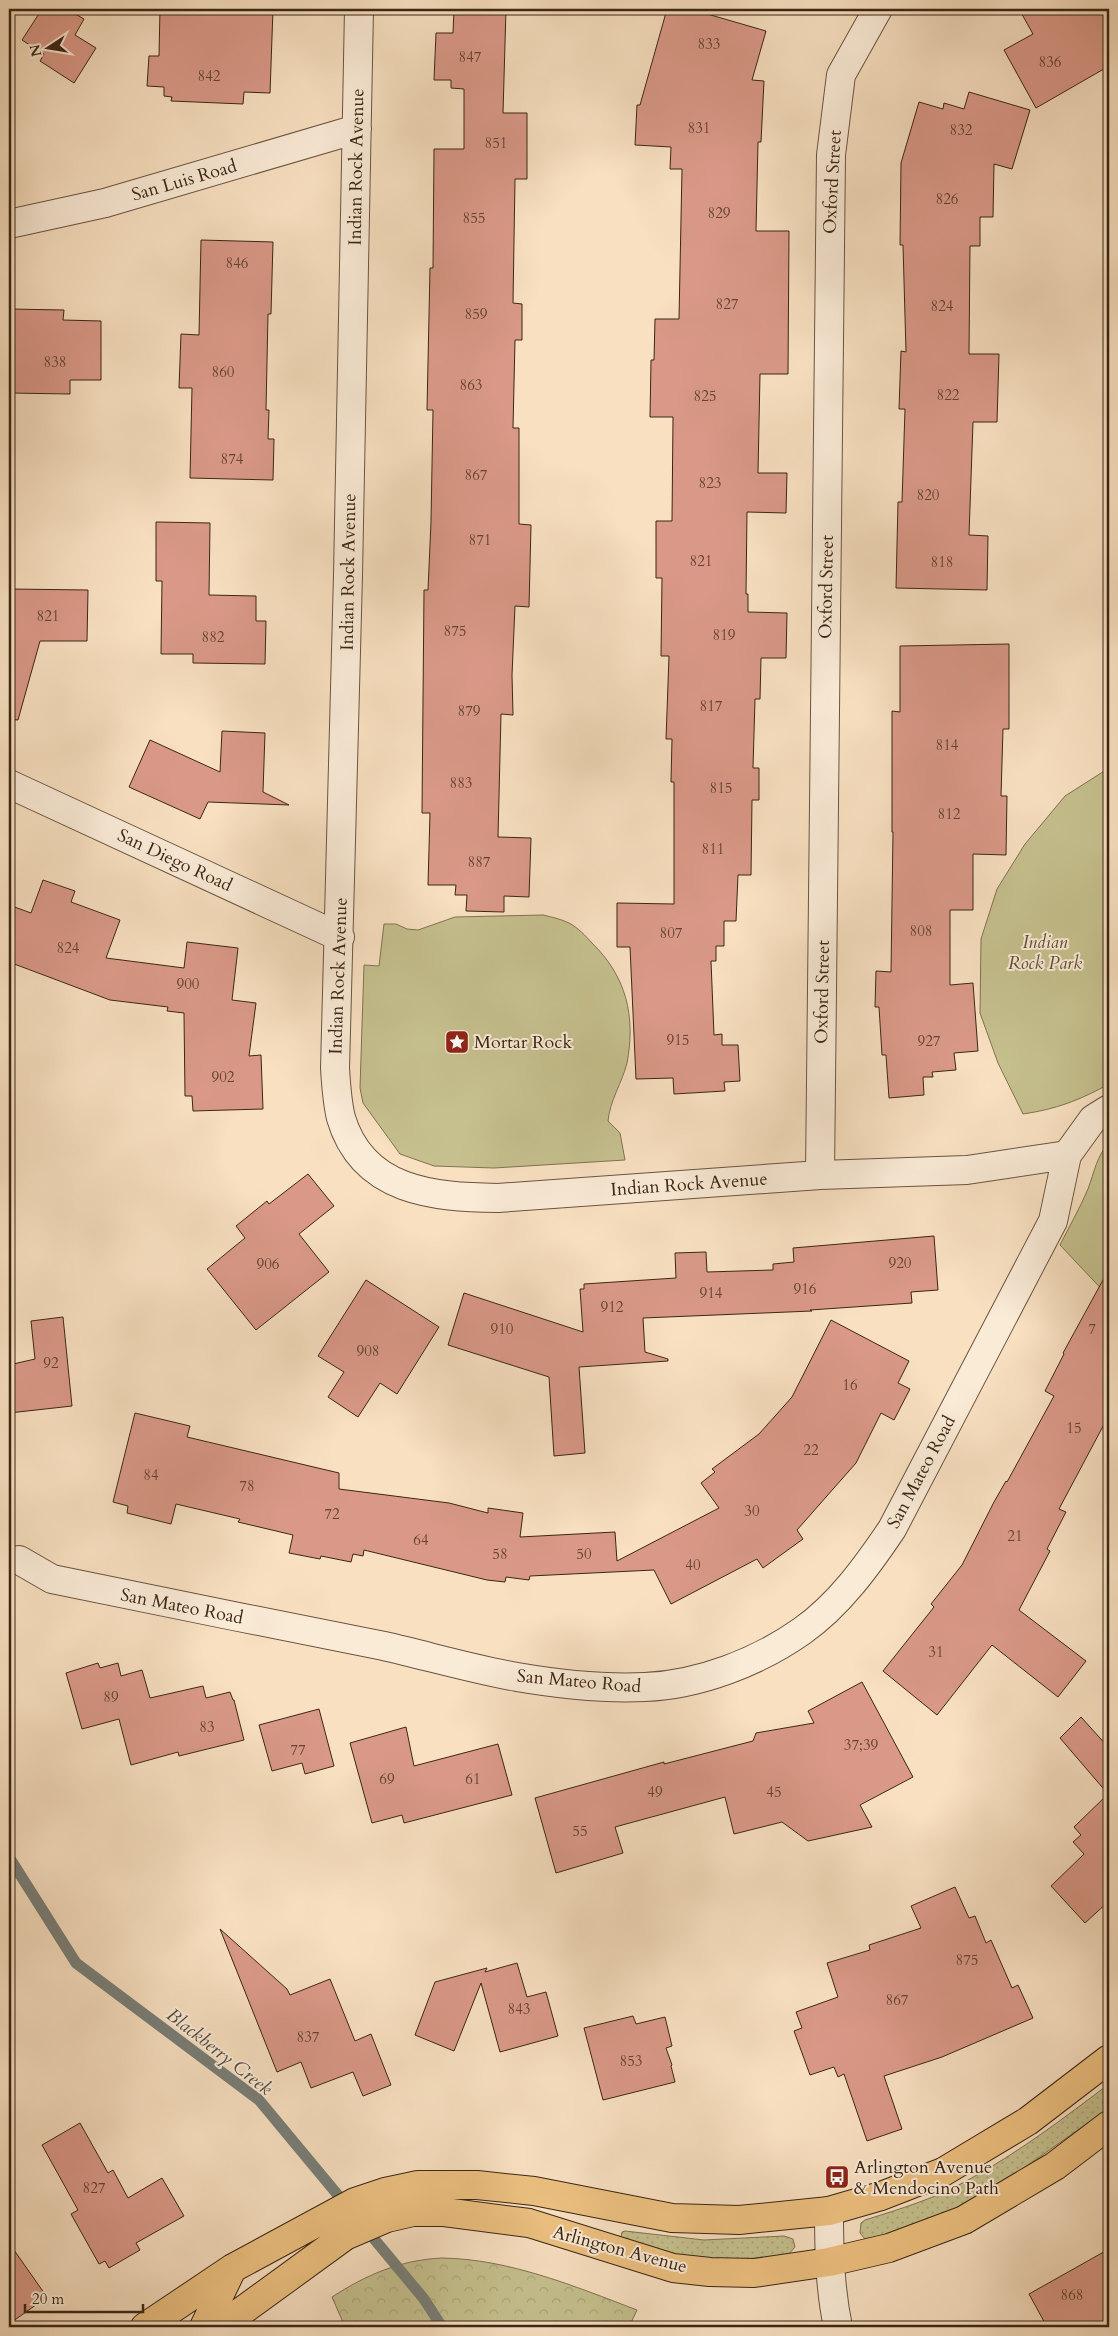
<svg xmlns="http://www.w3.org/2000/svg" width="1118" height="2336" viewBox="0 0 1118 2336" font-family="Cardo,serif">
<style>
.forest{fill:url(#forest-crowns);stroke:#807352}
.park{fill:#c5c08e;stroke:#807352}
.garden{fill:url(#garden-dots);stroke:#807352}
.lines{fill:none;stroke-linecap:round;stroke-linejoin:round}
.stream{stroke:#787f79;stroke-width:11}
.building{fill:#da9988;stroke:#3b2615}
.minor-casing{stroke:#6a5440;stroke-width:30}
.major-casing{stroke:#3b2615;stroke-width:30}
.minor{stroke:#faebd7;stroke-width:28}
.major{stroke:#ecc080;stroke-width:28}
.labels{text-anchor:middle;stroke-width:4;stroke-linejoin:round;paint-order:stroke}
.number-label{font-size:15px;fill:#634332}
.street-label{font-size:18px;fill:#3b2615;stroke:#faebd7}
.park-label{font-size:18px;font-style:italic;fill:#5e4c33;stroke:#faebd7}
.poi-label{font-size:18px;fill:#3b2615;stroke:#faebd7;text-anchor:start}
.water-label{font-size:19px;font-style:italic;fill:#544b3f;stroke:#faebd7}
</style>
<defs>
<pattern id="forest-crowns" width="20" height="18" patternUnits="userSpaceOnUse" patternTransform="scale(1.25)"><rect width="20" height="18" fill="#c5c08e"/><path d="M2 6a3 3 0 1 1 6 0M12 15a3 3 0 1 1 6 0" fill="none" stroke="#aaa57a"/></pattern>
<pattern id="garden-dots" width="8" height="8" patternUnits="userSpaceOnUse" patternTransform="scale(1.25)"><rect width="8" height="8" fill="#c5c08e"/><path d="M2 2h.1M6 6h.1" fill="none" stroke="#aaa57a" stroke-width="1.8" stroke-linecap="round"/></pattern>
</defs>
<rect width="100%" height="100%" fill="#f8e0c1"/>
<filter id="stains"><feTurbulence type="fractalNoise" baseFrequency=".004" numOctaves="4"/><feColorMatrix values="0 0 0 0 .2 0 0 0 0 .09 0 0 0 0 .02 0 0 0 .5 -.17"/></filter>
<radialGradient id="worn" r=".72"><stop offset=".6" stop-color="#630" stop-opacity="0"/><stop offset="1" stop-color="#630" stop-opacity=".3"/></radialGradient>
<path class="forest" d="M442,2258C509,2259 574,2286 637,2310L629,2327H345L332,2297C366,2275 400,2260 442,2258Z"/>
<path class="park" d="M1109,768V1084C1080,1100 1057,1109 1023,1114L998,1063L980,1013L981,939L997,889L1025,844L1065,796Z
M543,915C551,917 561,919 569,923C577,927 586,936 592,943C626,976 636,1016 627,1063C622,1083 610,1100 608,1121L620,1133L625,1160L494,1168L434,1166L400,1154L363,1103L360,1088L364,965L379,966L384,924H396L407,929L418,930L455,917Z
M1109,1143V1297L1060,1245C1069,1227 1080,1208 1088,1189C1094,1173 1097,1155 1109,1143Z"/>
<path class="garden" d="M1109,2084V2108L977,2201L932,2220L870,2240L865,2239L860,2233L861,2223L865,2220C900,2209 937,2198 968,2180C1018,2153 1064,2118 1109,2084Z
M625,2231L704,2240L784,2236L793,2239L795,2247L788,2255C748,2260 705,2262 665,2252C650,2249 635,2242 621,2237L622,2232Z"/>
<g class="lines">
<path class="stream" d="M9,1857L76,1963L259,2100L347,2206
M365,2228L424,2299L442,2327"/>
</g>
<path class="building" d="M42,9H67L84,19L75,35L96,48L74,83L40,61L44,54L22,40Z
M160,9H273L270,93L244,92L243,104L171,101L172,97L164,96V87L147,86L149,56H159Z
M454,9H506L503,113H527V179H515L513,303L522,304V340H515L513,428H519V524L531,525L529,607L515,606L512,675L513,715L501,714L498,837L531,838L529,897L504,896V912L466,911L467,895H455L456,885H428L430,813H422L424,590H428L431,522L433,410H427L430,268H433L434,149H464V89L451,88V80H434L436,33H453Z
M667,9H690L766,31L752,80L764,81L761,142H758L756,231H789L788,374H760L758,473H787L786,513L747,512L746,594H748V612L787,613L786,658H761L760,699H755L753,768H759V800H752L751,875H738L736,921H724V946H716V961H711L714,1035L722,1034V1045H738L740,1081L724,1082L725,1091L674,1094L673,1078L636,1079L630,947H617V903L674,904V782H671L672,739H666L669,656H661L662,578H656V521H672L673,417H650L651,360H654L655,319H679L682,169H670L671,147L635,145L637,105H640Z
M1019,9H1109V66L1036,108L1004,50L1033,34Z
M969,92L1030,110L1012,169L994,164L993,217H980V246H970L969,354H999L997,422H973L969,535L988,536L987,590L896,588L898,502H902L905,409H899L901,351L906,352L903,245H900L901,163L919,102L943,109L944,103L964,109Z
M201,240L273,242L271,314H268L266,410H269L268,439H274L273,480L190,478L192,388H179L181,334L199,335Z
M9,309L64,310L63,320L101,321V380H70V394L9,393Z
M156,522L210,523L209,595L256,596V621H266L265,664L193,663V654H161L162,581H156Z
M9,589L88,590L87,641H40L18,720L9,719Z
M1009,644V729H1003L1001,796H1007L1006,855L973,854V910H950V985L973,983L978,1051L954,1053L956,1070L932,1072L933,1077H923L924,1095L889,1098L886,1055H882L879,1007H875L876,971L891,972L893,832H892V711L900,712V646Z
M222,731L265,733L263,792L289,805L208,802L200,819L129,787L150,740L220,772Z
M43,880L75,891L71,902L120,920L106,958L184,968L187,942L238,948L232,1000L256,1003L249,1056L261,1055L263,1109L193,1111L192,1096H185L184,1013L167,1011L168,1007L110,1000L9,962V905L31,913Z
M308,1174L334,1206L299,1234L329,1272L256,1330L207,1269L245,1238L236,1226L267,1201L269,1204Z
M934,1236L938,1290L911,1292L912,1303L810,1310L812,1311L643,1318L645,1352L668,1359V1361L579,1367L585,1453L554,1456L549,1377L448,1345L464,1293L583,1332L580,1289H584V1284L676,1278L675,1253L706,1252L707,1272L773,1270V1264L794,1262L793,1248Z
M1109,1269V1415L1059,1509L1066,1512L1047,1549L1050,1551L1019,1610L1086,1661L1058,1697L992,1645L937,1715L883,1671L934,1607L931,1604L962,1565L994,1502L1006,1481L1007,1482L1054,1396L1045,1391L1064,1354L1063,1353Z
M366,1280L439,1327L397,1394L380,1383L358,1417L328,1397L344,1372L318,1356Z
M63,1317L72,1406L9,1413V1365L35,1359L31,1321Z
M831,1320L909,1361L898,1383L910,1389L894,1420L881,1413L856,1463L797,1530L803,1539L763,1568L757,1559L671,1604L654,1570L530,1576L529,1580L506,1577L505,1582L487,1580L364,1550L363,1556L353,1554L351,1562L321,1556L320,1559L289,1553L293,1535L238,1522L240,1519L176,1504L171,1524L127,1513L128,1506L113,1502L135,1413L190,1426L187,1437L339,1473V1489L449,1503L488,1513V1508L523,1513L520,1537L615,1532L617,1561L719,1508L701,1483L715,1472L712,1469L759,1434L792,1397Z
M98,1663L100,1668L118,1663L121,1676L142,1670L150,1698L203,1686L206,1698L230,1692L233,1700H234L244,1740L179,1756L178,1752L131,1765L119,1719L82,1729L66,1673Z
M862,1682L913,1777L860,1805L872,1827L808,1841L782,1822L734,1834L725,1797L615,1827L623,1853L556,1873L535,1798L664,1762V1764L753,1741L756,1733L814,1723L808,1711Z
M319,1709L334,1766L305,1774L302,1763L272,1771L259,1725Z
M1081,1717L1109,1748V1901L1085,1923L1051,1886L1084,1854L1073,1842L1081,1835L1074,1827L1108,1794L1060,1738Z
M406,1727L414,1766L498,1744L512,1795L404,1823L402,1815L372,1823L350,1743Z
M955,1887L969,1918L975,1916L986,1943L991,1940L1012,1988L1018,1985L1033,2018L942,2057L884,2076L902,2129L867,2141L844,2074L838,2077L834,2067L810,2075L794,2031L802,2028L796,2012L838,1997L827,1963L870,1950L869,1945L921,1928L911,1906Z
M220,1929L287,1989L290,1995L330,1979L355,2041L371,2034L391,2085L363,2096L353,2072L311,2088L301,2062L277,2072Z
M517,1963L527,1997L546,1992L558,2036L500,2052L481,1983L454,2051L415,2035L435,1982L487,1968L485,1972Z
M633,2016L636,2024L665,2017L672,2046L666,2048L672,2065L671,2066L675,2082L603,2100L584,2028Z
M80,2123L108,2173L113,2170L128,2198L162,2178L184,2216L136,2243L140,2250L109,2268L105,2261L99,2264L71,2214L78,2210L42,2145Z
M9,2243L47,2297L9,2324Z
M1109,2249V2327H1047L1029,2294Z"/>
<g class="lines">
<defs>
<path id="minor" d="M359,9L348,575L335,1068C336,1084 337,1102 341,1118C363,1192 434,1197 498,1198L820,1175L967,1170L1067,1155
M9,224L105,203L357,129
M9,784L340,937
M820,1175L831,155L841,75L878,9
M19,1560L52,1579C163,1602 273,1624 384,1646C428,1656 472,1669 517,1677C558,1684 603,1689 645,1687C699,1685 758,1662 802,1631C839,1605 867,1566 892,1529L1053,1221L1067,1155L1093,1119L1109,1109
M829,2211C829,2251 830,2289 838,2327"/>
<path id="major" d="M145,2327L233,2268L355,2202L385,2192L418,2185H477L534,2191L672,2218L739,2220L829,2211L881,2196L943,2172L1028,2121L1109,2059
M204,2327L232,2269
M220,2327L345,2236L387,2218L413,2212H444L529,2223L673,2268L710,2272L754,2273L829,2262L889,2248L964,2220L1055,2166L1109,2125"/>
</defs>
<use href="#minor" class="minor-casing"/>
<use href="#major" class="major-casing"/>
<use href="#minor" class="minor"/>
<use href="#major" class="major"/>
</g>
<defs>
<symbol id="sight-square" viewBox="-11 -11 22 22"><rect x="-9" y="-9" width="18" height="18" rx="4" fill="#8f2418" stroke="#faebd7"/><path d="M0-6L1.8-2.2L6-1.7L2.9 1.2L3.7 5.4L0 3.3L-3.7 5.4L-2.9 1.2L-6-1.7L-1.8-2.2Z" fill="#fff"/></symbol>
<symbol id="bus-square" viewBox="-11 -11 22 22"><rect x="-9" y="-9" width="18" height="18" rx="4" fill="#8f2418" stroke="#faebd7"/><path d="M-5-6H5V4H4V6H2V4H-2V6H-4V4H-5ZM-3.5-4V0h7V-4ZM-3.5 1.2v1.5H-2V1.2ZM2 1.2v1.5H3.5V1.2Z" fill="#fff"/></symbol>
</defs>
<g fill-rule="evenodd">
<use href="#sight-square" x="443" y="1028" width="28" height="28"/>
<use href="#bus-square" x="823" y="2163" width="28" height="28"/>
</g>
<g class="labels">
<g class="number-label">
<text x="709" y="49">833</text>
<text x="470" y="62">847</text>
<text x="1050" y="67">836</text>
<text x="209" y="81">842</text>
<text x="699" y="133">831</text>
<text x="961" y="135">832</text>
<text x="496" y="148">851</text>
<text x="947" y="204">826</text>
<text x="719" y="218">829</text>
<text x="474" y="223">855</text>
<text x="237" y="268">846</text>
<text x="727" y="309">827</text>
<text x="942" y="311">824</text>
<text x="476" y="319">859</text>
<text x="55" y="367">838</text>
<text x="223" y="377">860</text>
<text x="471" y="390">863</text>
<text x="948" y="400">822</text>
<text x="705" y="401">825</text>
<text x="232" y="464">874</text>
<text x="476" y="480">867</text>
<text x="710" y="488">823</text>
<text x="928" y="500">820</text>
<text x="480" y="545">871</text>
<text x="701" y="566">821</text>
<text x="942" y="567">818</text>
<text x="48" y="621">821</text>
<text x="455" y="636">875</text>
<text x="724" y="640">819</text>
<text x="213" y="642">882</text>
<text x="711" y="711">817</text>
<text x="469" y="716">879</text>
<text x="947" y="750">814</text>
<text x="461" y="788">883</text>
<text x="721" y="793">815</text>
<text x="949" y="819">812</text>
<text x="713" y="854">811</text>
<text x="479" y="867">887</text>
<text x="921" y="936">808</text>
<text x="671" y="938">807</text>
<text x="68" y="953">824</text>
<text x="188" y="989">900</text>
<text x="678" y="1045">915</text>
<text x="929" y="1046">927</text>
<text x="223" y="1082">902</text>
<text x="900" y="1268">920</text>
<text x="268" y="1269">906</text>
<text x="805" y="1294">916</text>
<text x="711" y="1298">914</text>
<text x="612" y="1312">912</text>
<text x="502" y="1334">910</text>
<text x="1092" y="1334">7</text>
<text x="368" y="1356">908</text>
<text x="51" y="1368">92</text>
<text x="850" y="1390">16</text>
<text x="1074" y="1433">15</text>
<text x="811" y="1455">22</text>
<text x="151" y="1480">84</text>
<text x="247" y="1491">78</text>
<text x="752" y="1516">30</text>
<text x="332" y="1519">72</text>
<text x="1015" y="1541">21</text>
<text x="421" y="1545">64</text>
<text x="500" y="1559">58</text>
<text x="584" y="1559">50</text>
<text x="693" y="1570">40</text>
<text x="936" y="1657">31</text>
<text x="111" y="1702">89</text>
<text x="207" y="1732">83</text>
<text x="861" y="1750">37;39</text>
<text x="298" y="1755">77</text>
<text x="387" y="1784">69</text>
<text x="473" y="1784">61</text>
<text x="655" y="1797">49</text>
<text x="774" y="1797">45</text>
<text x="580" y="1836">55</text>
<text x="967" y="1965">875</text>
<text x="897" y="2005">867</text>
<text x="519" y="2014">843</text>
<text x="308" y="2042">837</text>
<text x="631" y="2066">853</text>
<text x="94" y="2193">827</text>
<text x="1072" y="2300">868</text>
</g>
<g class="street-label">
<text transform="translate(356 167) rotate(-89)" y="6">Indian Rock Avenue</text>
<text transform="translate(184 180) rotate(-16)" y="6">San Luis Road</text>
<text transform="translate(832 182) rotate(-87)" y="6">Oxford Street</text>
<text transform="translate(348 572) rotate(-89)" y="6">Indian Rock Avenue</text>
<text transform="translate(826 587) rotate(-89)" y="6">Oxford Street</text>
<text transform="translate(175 860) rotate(25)" y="6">San Diego Road</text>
<text transform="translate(338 976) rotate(-88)" y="6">Indian Rock Avenue</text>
<text transform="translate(822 992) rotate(-89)" y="6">Oxford Street</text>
<text transform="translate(689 1184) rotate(-4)" y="6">Indian Rock Avenue</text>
<text transform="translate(921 1472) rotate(-62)" y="6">San Mateo Road</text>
<text transform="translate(182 1606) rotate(11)" y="6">San Mateo Road</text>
<text transform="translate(579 1681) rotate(5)" y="6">San Mateo Road</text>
<text transform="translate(620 2249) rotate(15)" y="6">Arlington Avenue</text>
</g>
<g class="park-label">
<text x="1045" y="948">Indian<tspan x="1045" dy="21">Rock Park</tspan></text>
</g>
<g class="poi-label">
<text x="474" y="1048">Mortar Rock</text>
<text x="854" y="2173">Arlington Avenue<tspan x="854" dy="21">&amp; Mendocino Path</tspan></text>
</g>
<g class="water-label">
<text transform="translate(220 2051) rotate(38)" y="7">Blackberry Creek</text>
</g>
</g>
<rect width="1118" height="2336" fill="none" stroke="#f8e0c1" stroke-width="30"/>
<rect x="10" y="10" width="1098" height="2316" fill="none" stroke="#3b2615" stroke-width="2.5"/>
<rect x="15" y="15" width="1088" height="2306" fill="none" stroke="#3b2615"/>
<g transform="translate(48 48) rotate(258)" stroke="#faebd7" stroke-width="4" paint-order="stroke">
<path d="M0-4L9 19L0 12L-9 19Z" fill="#3b2615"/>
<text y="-8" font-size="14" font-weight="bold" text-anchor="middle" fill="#3b2615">N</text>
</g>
<path d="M25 2304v8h118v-8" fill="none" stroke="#3b2615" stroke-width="2.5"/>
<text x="32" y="2304" font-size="15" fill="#3b2615" stroke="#faebd7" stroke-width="4" paint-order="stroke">20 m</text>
<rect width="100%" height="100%" filter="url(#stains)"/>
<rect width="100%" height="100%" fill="url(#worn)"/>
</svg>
